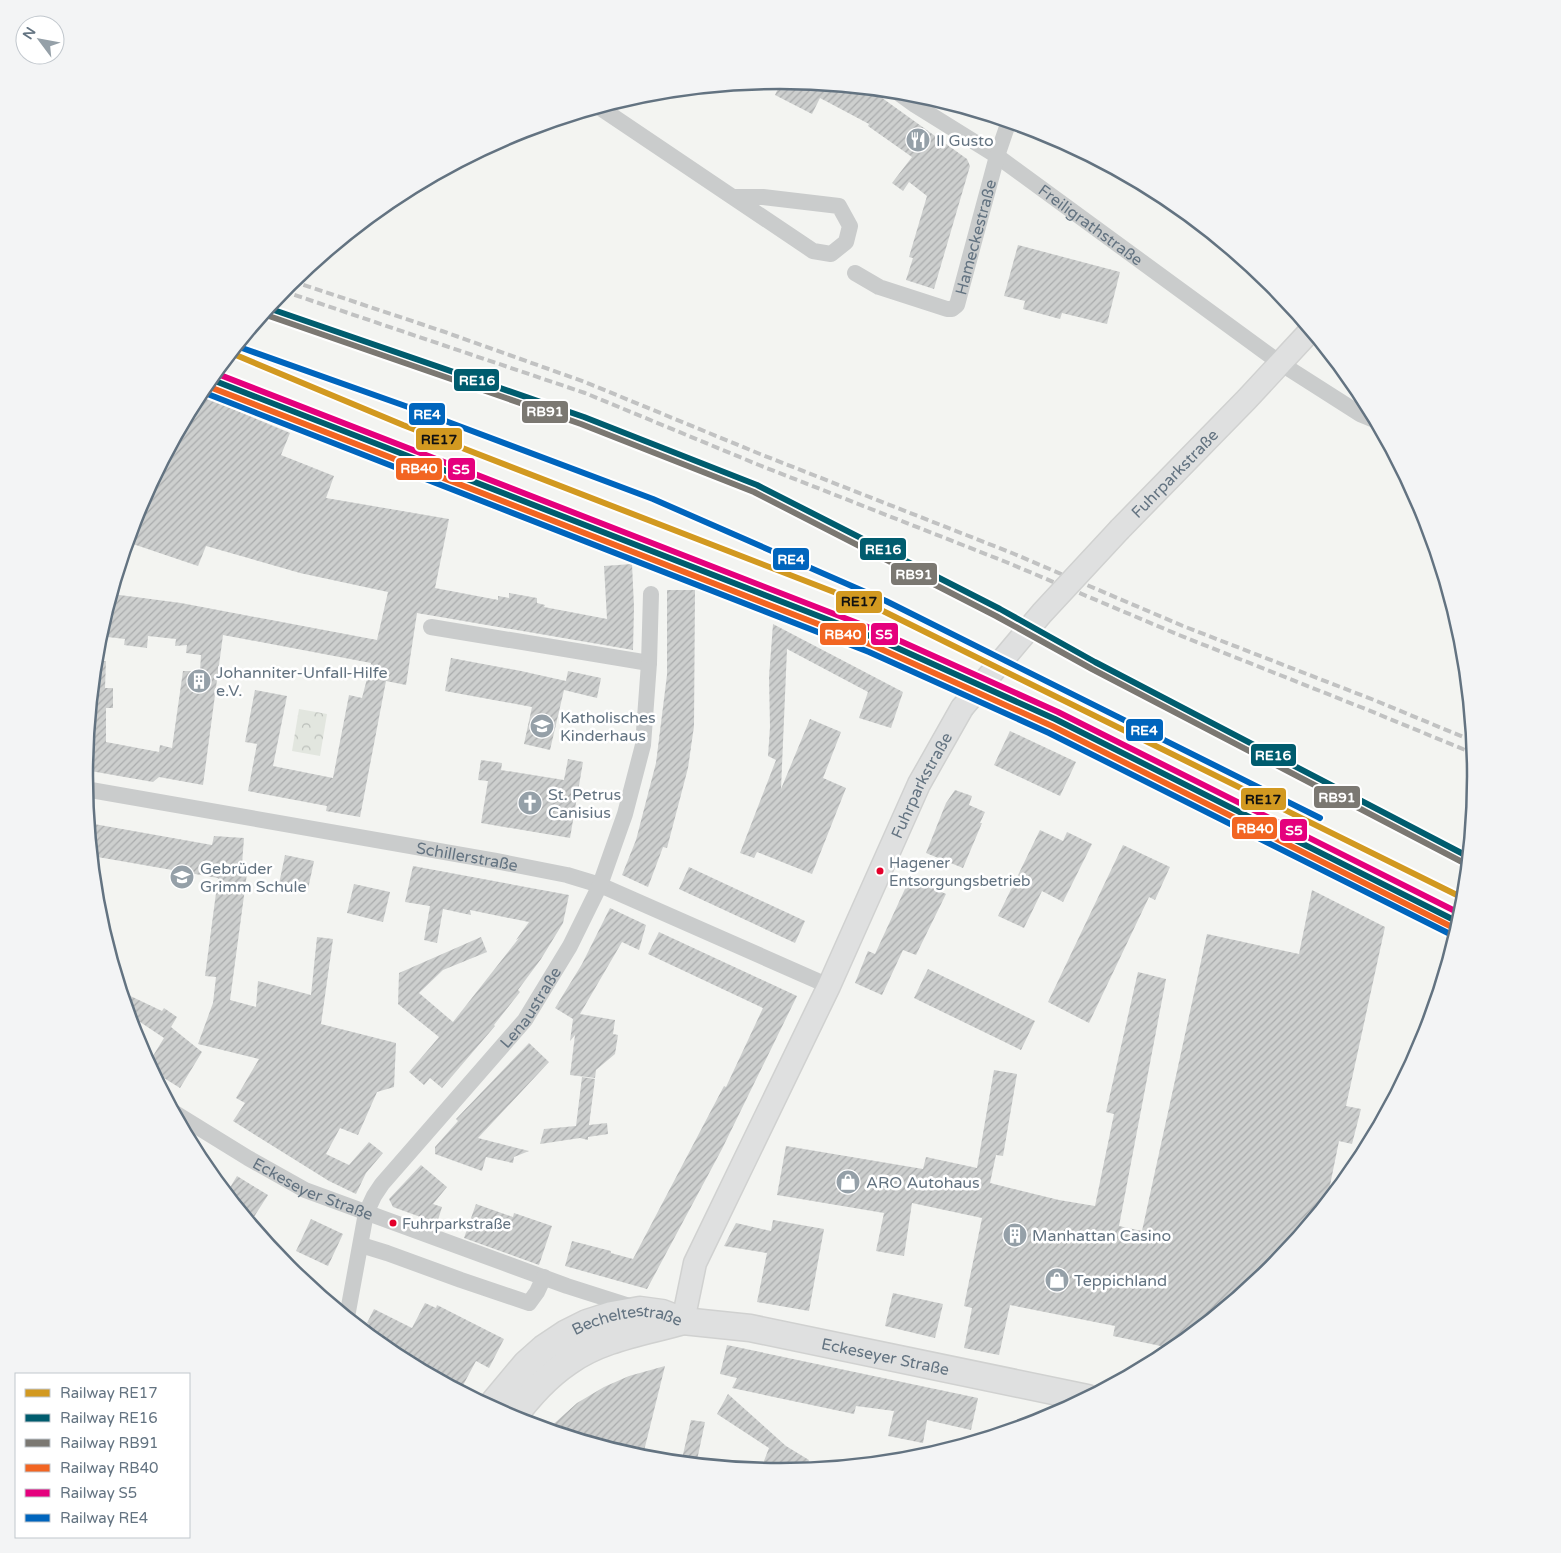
<svg xmlns="http://www.w3.org/2000/svg" width="1561" height="1553" viewBox="0 0 1561 1553" font-family="'Varela Round',sans-serif">
<style>
.park{fill:url(#park-crowns)}
.building{fill:url(#building-hatch)}
.lines{fill:none;stroke-linecap:round;stroke-linejoin:round}
.secondary-casing{stroke:#d0d1d0;stroke-width:25}
.primary-casing{stroke:#d0d1d0;stroke-width:29}
.minor{stroke:#cacccc;stroke-width:16}
.secondary{stroke:#dfe0e0;stroke-width:22}
.primary{stroke:#dfe0e0;stroke-width:26}
.rail{stroke:#c1c2c2;stroke-width:4;stroke-dasharray:8 4;stroke-linecap:butt}
.secondary-bridge-casing{stroke:#d0d1d0;stroke-width:25;stroke-linecap:butt}
.secondary-bridge{stroke:#dfe0e0;stroke-width:22}
.rail-1-casing{stroke:#fff;stroke-width:10}
.rail-2-casing{stroke:#fff;stroke-width:10}
.rail-3-casing{stroke:#fff;stroke-width:10}
.rail-4-casing{stroke:#fff;stroke-width:10}
.rail-5-casing{stroke:#fff;stroke-width:10}
.rail-6-casing{stroke:#fff;stroke-width:10}
.rail-1{stroke:#d29920;stroke-width:6}
.rail-2{stroke:#005c6e;stroke-width:6}
.rail-3{stroke:#7b7872;stroke-width:6}
.rail-4{stroke:#f26522;stroke-width:6}
.rail-5{stroke:#e5007d;stroke-width:6}
.rail-6{stroke:#0065bd;stroke-width:6}
.bus-dot{fill:#e4002b;stroke:#fff;stroke-width:2}
.labels{text-anchor:middle;stroke-width:5;stroke-linejoin:round;paint-order:stroke}
.bus-label{font-size:15px;fill:#637381;stroke:#fff;text-anchor:start}
.poi-label{font-size:16px;fill:#637381;stroke:#fff;text-anchor:start}
.street-label{font-size:16px;fill:#637381;stroke:#fff}
.rim{fill:none;stroke:#637381;stroke-width:2.5}
.line-badge{stroke:#fff;stroke-width:2}
.badge-label{font-size:14px;text-anchor:middle;font-weight:bold;fill:#fff}
.pale-badge-label{font-size:14px;text-anchor:middle;font-weight:bold;fill:#111}
</style>
<defs>
<pattern id="park-crowns" width="20" height="18" patternUnits="userSpaceOnUse" patternTransform="scale(1.25)"><rect width="20" height="18" fill="#e2e6df"/><path d="M2 6a3 3 0 1 1 6 0M12 15a3 3 0 1 1 6 0" fill="none" stroke="#bbbfba"/></pattern>
<pattern id="building-hatch" width="6" height="6" patternUnits="userSpaceOnUse" patternTransform="scale(1.25)"><rect width="6" height="6" fill="#cdcfce"/><path d="M-1 1l2-2M0 6l6-6M5 7l2-2" fill="none" stroke="#aaacad"/></pattern>
</defs>
<rect width="100%" height="100%" fill="#f3f4f1"/>
<path class="park" d="M299,709L327,714L320,756L292,751Z"/>
<path class="building" d="M782,80L865,88L878,95L967,159L970,166L934,289L906,280L913,258L909,257L927,196L909,182L903,191L892,183L912,157L868,126L869,124L820,98L812,114L775,95Z
M1018,245L1120,272L1107,324L1062,313L1060,319L1023,309L1025,301L1004,296Z
M199,395L290,433L281,455L334,476L326,498L449,519L435,588L498,600V596L509,598V593L537,598V603L545,605L544,607L607,619L604,566L632,564L634,607L633,650L417,613L406,685L386,681L360,817L326,811L327,806L248,791L257,744L245,742L255,690L287,696L273,766L333,778L349,695L362,698L371,663L223,635L203,785L159,777L153,782L85,770L95,661H106L105,688H113V708H106V742L159,752L160,745L172,748L183,671H200L201,655L186,653L187,645L175,646L176,639L148,636L147,648L124,645L125,639L99,636L112,594L181,603L377,640L388,592L300,573L206,546L198,566L127,542L137,510Z
M667,590H695L694,726L688,768L667,848L663,847L648,887L622,875L636,840L656,763L667,675Z
M773,624L903,692L891,728L859,718L868,692L787,649L781,789L810,719L841,732L823,778L846,788L812,874L757,852L754,858L740,853L776,760L768,756L770,727L769,677Z
M451,658L521,671L566,681L568,671L601,678L597,698L564,690L550,750L524,744L532,707L445,691Z
M1010,731L1076,762L1060,796L994,765Z
M568,759L583,762L570,838L481,823L488,781L478,780L481,760L502,763L501,770L564,780Z
M955,790L972,796L969,805L985,812L980,823H982L963,868L926,853L946,803Z
M94,824L212,845L214,836L244,838L242,864L248,866L230,1000L256,1007L258,981L311,995L317,937L333,939L321,1024L396,1043L394,1087L377,1092L358,1135L340,1128L326,1154L349,1165L369,1142L383,1153L366,1173L356,1194L329,1181L233,1121L245,1103L236,1098L259,1059L198,1044L213,1003L216,977L205,976L218,878L92,856L91,844Z
M1040,830L1063,841L1067,832L1092,844L1063,902L1042,891L1024,928L998,916Z
M1123,845L1170,867L1155,900L1149,897L1089,1023L1048,1002Z
M285,855L314,861L308,889L279,884Z
M413,866L569,895L563,923L541,959L518,990L520,992L494,1025L495,1026L442,1088L430,1078L424,1085L409,1072L439,1037L398,1004L399,973L481,937L487,952L443,970L419,993L453,1022L519,938L516,940L529,922L470,910L471,915L443,909L437,943L424,940L430,906L405,902Z
M689,867L805,921L795,943L679,889Z
M910,878L946,894L916,955L903,950L882,995L855,983L868,951L875,954Z
M354,884L390,892L383,922L347,913Z
M1312,890L1385,927L1346,1106L1361,1109L1352,1144L1339,1141L1326,1205L1273,1269L1175,1349L1113,1336L1115,1326L1010,1305L999,1355L964,1348L972,1308L964,1306L982,1218L912,1203L904,1256L876,1251L884,1213L777,1195L786,1146L923,1169L926,1157L977,1168L994,1070L1017,1074L1003,1156L996,1155L990,1183L1059,1200L1095,1206L1114,1114L1106,1112L1138,972L1166,979L1119,1226L1142,1231L1207,934L1299,954Z
M610,908L646,925L639,950L622,942L580,1014L615,1020L613,1034L618,1035L615,1054L596,1070L595,1078L570,1075L575,1035L570,1041L573,1019L555,1008L582,964Z
M659,932L797,996L722,1149L647,1289L565,1266L572,1241L611,1251V1253L633,1259L724,1086L726,1087L763,1008L648,954Z
M928,969L1035,1021L1021,1050L914,998Z
M122,992L162,1011L164,1008L177,1017L171,1027L202,1052L180,1088L151,1070L148,1064L164,1038L140,1022L134,1034Z
M529,1043L549,1062L478,1138L529,1151L514,1157L513,1163L486,1157L482,1171L435,1154V1147L458,1121L456,1119Z
M582,1077L595,1079L589,1125L607,1123L608,1134L588,1137V1140L580,1138L540,1144L544,1129L576,1126Z
M421,1165L447,1187L433,1204L442,1207L437,1223L393,1207L389,1199Z
M237,1176L268,1195L250,1223L226,1194Z
M476,1204L513,1217L514,1213L552,1226L539,1265L464,1238Z
M311,1219L343,1234L328,1266L296,1251Z
M773,1220L824,1229L809,1311L757,1302L767,1253L724,1246L736,1223L771,1231Z
M893,1293L943,1304L935,1338L885,1326Z
M425,1303L436,1308L437,1305L504,1339L489,1368L476,1361L460,1391L393,1355L365,1332L369,1324L367,1323L374,1309L412,1328Z
M727,1345L978,1398L971,1430L927,1420L923,1443L888,1436L894,1411L856,1406L854,1414L732,1388L737,1378L720,1374Z
M665,1366L642,1459L547,1430L577,1403L604,1387L629,1376Z
M728,1394L786,1446L809,1460L805,1471L780,1473L760,1471L769,1448L717,1414Z
M691,1420L705,1422L696,1465L681,1463Z"/>
<g class="lines">
<defs>
<g id="secondary">
<path id="s6" d="M1120,529L1247,399L1311,330"/>
<path id="s7" d="M683,1321L695,1263L829,986L919,784L962,708"/>
</g>
<g id="primary">
<path id="s8" d="M490,1407L526,1364L544,1348L565,1334L587,1323L612,1315L640,1310L662,1313L683,1321L750,1328L1087,1398"/>
<path d="M512,1419C528,1397 546,1377 568,1362C601,1338 645,1332 683,1321"/>
</g>
</defs>
<use href="#secondary" class="secondary-casing"/>
<use href="#primary" class="primary-casing"/>
<g class="minor">
<path id="s1" d="M897,92L915,105L997,156L1280,363L1360,414L1377,421"/>
<path d="M599,107L813,251L831,254L846,242L850,226L839,206L763,197H733"/>
<path id="s2" d="M855,273L879,287L947,309H952L957,305L997,156L1009,121"/>
<path d="M431,627L649,663"/>
<path id="s3" d="M85,789L496,861L567,875L600,885L829,986"/>
<path id="s4" d="M175,1113L248,1158L305,1190L567,1286L636,1308"/>
<path d="M361,1245L387,1253L461,1280L529,1303L537,1292L544,1277"/>
<path id="s5" d="M347,1317L366,1213L374,1196L382,1184L525,1020L570,946L600,885L625,814L643,745L649,663L651,594"/>
</g>
<use href="#secondary" class="secondary"/>
<use href="#primary" class="primary"/>
<path class="rail" d="M292,281L442,331L585,382L760,454L1012,553L1183,626L1374,700L1473,741
M283,291L585,393L759,465L1006,562L1179,635L1368,710L1475,754"/>
<defs>
<path id="secondary-bridge" d="M962,708L1042,613L1120,529"/>
</defs>
<use href="#secondary-bridge" class="secondary-bridge-casing"/>
<use href="#secondary-bridge" class="secondary-bridge"/>
<defs>
<path id="rail-1" d="M231,353L403,425L883,611L1465,899"/>
<path id="rail-2" d="M268,308L584,417L757,485L1000,609L1095,662L1469,857
M210,379L875,638L1055,719L1460,923"/>
<path id="rail-3" d="M266,315L581,424L754,492L996,616L1092,669L1466,864"/>
<path id="rail-4" d="M207,386L872,645L1052,726L1458,930"/>
<path id="rail-5" d="M215,373L878,631L1058,712L1463,915"/>
<path id="rail-6" d="M242,348L411,408L653,499L886,601L1320,818
M205,393L869,652L1049,733L1454,936"/>
</defs>
<use href="#rail-1" class="rail-1-casing"/>
<use href="#rail-2" class="rail-2-casing"/>
<use href="#rail-3" class="rail-3-casing"/>
<use href="#rail-4" class="rail-4-casing"/>
<use href="#rail-5" class="rail-5-casing"/>
<use href="#rail-6" class="rail-6-casing"/>
<use href="#rail-1" class="rail-1"/>
<use href="#rail-2" class="rail-2"/>
<use href="#rail-3" class="rail-3"/>
<use href="#rail-4" class="rail-4"/>
<use href="#rail-5" class="rail-5"/>
<use href="#rail-6" class="rail-6"/>
</g>
<defs>
<symbol id="restaurant-disc" viewBox="-11 -11 22 22"><circle r="9.5" fill="#95a0a8" stroke="#fff"/><path d="M-5-6h1v4h1v-4h1v4h1v-4h1v5L-1.5 .5V6h-2V.5L-5-1ZM5-6V6H3V1.5H1.5Q1.5-4 5-6Z" fill="#fff"/></symbol>
<symbol id="building-disc" viewBox="-11 -11 22 22"><circle r="9.5" fill="#95a0a8" stroke="#fff"/><path d="M-4-6H4V6H1V3H-1V6H-4ZM-2.5-4.3h1.7v1.8h-1.7ZM.8-4.3h1.7v1.8H.8ZM-2.5-1h1.7V.8h-1.7ZM.8-1h1.7V.8H.8Z" fill="#fff"/></symbol>
<symbol id="school-disc" viewBox="-11 -11 22 22"><circle r="9.5" fill="#95a0a8" stroke="#fff"/><path d="M0-5L7-2L0 1L-7-2ZM-4 1L0 2.5L4 1V4Q0 6-4 4Z" fill="#fff"/></symbol>
<symbol id="church-disc" viewBox="-11 -11 22 22"><circle r="9.5" fill="#95a0a8" stroke="#fff"/><path d="M-1.2-6h2.4v3.5h3.3v2.4h-3.3V6h-2.4V-.1h-3.3v-2.4h3.3Z" fill="#fff"/></symbol>
<symbol id="shop-disc" viewBox="-11 -11 22 22"><circle r="9.5" fill="#95a0a8" stroke="#fff"/><path d="M-5-2.5h2.3a2.7 3.5 0 0 1 5.4 0H5L5.5 6h-11ZM-1.5-2.5h3a1.5 2.3 0 0 0-3 0Z" fill="#fff"/></symbol>
</defs>
<g fill-rule="evenodd">
<use href="#restaurant-disc" x="904" y="126" width="28" height="28"/>
<use href="#building-disc" x="185" y="667" width="28" height="28"/>
<use href="#school-disc" x="528" y="712" width="28" height="28"/>
<use href="#church-disc" x="516" y="789" width="28" height="28"/>
<use href="#school-disc" x="168" y="863" width="28" height="28"/>
<use href="#shop-disc" x="834" y="1168" width="28" height="28"/>
<use href="#building-disc" x="1001" y="1221" width="28" height="28"/>
<use href="#shop-disc" x="1043" y="1266" width="28" height="28"/>
</g>
<g class="bus-dot">
<circle cx="880" cy="871" r="4.5"/>
<circle cx="393" cy="1223" r="4.5"/>
</g>
<g class="labels">
<g class="bus-label">
<text x="889" y="868">Hagener<tspan x="889" dy="18">Entsorgungsbetrieb</tspan></text>
<text x="402" y="1229">Fuhrparkstraße</text>
</g>
<g class="poi-label">
<text x="936" y="146">Il Gusto</text>
<text x="216" y="678">Johanniter-Unfall-Hilfe<tspan x="216" dy="18">e.V.</tspan></text>
<text x="560" y="723">Katholisches<tspan x="560" dy="18">Kinderhaus</tspan></text>
<text x="548" y="800">St. Petrus<tspan x="548" dy="18">Canisius</tspan></text>
<text x="200" y="874">Gebrüder<tspan x="200" dy="18">Grimm Schule</tspan></text>
<text x="866" y="1188">ARO Autohaus</text>
<text x="1032" y="1241">Manhattan Casino</text>
<text x="1074" y="1286">Teppichland</text>
</g>
<g class="street-label">
<text dy="6" stroke="none"><textPath href="#s1" startOffset="235">Freiligrathstraße</textPath></text>
<text dy="6" stroke="none"><textPath href="#s2" startOffset="181">Hameckestraße</textPath></text>
<text dy="6" stroke="none"><textPath href="#s6" startOffset="78">Fuhrparkstraße</textPath></text>
<text dy="6" stroke="none"><textPath href="#s7" startOffset="588">Fuhrparkstraße</textPath></text>
<text dy="6" stroke="none"><textPath href="#s3" startOffset="388">Schillerstraße</textPath></text>
<text dy="6" stroke="none"><textPath href="#s5" startOffset="370">Lenaustraße</textPath></text>
<text dy="6" stroke="none"><textPath href="#s4" startOffset="158">Eckeseyer Straße</textPath></text>
<text dy="6" stroke="none"><textPath href="#s8" startOffset="171">Becheltestraße</textPath></text>
<text dy="6" stroke="none"><textPath href="#s8" startOffset="435">Eckeseyer Straße</textPath></text>
</g>
</g>
<path d="M0 0H1561V1553H0ZM93 776a687 687 0 1 1 1374 0a687 687 0 1 1-1374 0Z" fill="#f3f4f5" fill-rule="evenodd"/>
<path class="rim" d="M93 776a687 687 0 1 1 1374 0a687 687 0 1 1-1374 0Z"/>
<g class="line-badge">
<rect x="453" y="368" width="47" height="24" rx="5" fill="#005c6e"/>
<rect x="521" y="400" width="48" height="24" rx="5" fill="#7b7872"/>
<rect x="408" y="402" width="38" height="24" rx="5" fill="#0065bd"/>
<rect x="415" y="427" width="48" height="24" rx="5" fill="#d29920"/>
<rect x="395" y="457" width="48" height="24" rx="5" fill="#f26522"/>
<rect x="447" y="457" width="29" height="24" rx="5" fill="#e5007d"/>
<rect x="859" y="537" width="48" height="24" rx="5" fill="#005c6e"/>
<rect x="772" y="547" width="38" height="24" rx="5" fill="#0065bd"/>
<rect x="890" y="562" width="48" height="24" rx="5" fill="#7b7872"/>
<rect x="835" y="590" width="48" height="24" rx="5" fill="#d29920"/>
<rect x="819" y="622" width="48" height="24" rx="5" fill="#f26522"/>
<rect x="870" y="622" width="29" height="24" rx="5" fill="#e5007d"/>
<rect x="1125" y="718" width="39" height="24" rx="5" fill="#0065bd"/>
<rect x="1250" y="743" width="47" height="24" rx="5" fill="#005c6e"/>
<rect x="1313" y="785" width="48" height="24" rx="5" fill="#7b7872"/>
<rect x="1240" y="787" width="47" height="24" rx="5" fill="#d29920"/>
<rect x="1231" y="816" width="47" height="24" rx="5" fill="#f26522"/>
<rect x="1279" y="818" width="29" height="24" rx="5" fill="#e5007d"/>
</g>
<g class="badge-label">
<text x="477" y="385">RE16</text>
<text x="545" y="416">RB91</text>
<text x="427" y="419">RE4</text>
<text x="419" y="473">RB40</text>
<text x="461" y="474">S5</text>
<text x="883" y="554">RE16</text>
<text x="791" y="564">RE4</text>
<text x="914" y="579">RB91</text>
<text x="843" y="639">RB40</text>
<text x="884" y="639">S5</text>
<text x="1144" y="735">RE4</text>
<text x="1273" y="760">RE16</text>
<text x="1337" y="802">RB91</text>
<text x="1255" y="833">RB40</text>
<text x="1294" y="835">S5</text>
</g>
<g class="pale-badge-label">
<text x="439" y="444">RE17</text>
<text x="859" y="606">RE17</text>
<text x="1263" y="804">RE17</text>
</g>
<rect x="15" y="1373" width="175" height="165" fill="#ffffff" stroke="#c1c7cd"/>
<rect x="25" y="1389" width="25" height="8" fill="#d29920" stroke="#c1c7cd"/>
<text x="60" y="1398" font-size="15" fill="#637381">Railway RE17</text>
<rect x="25" y="1414" width="25" height="8" fill="#005c6e" stroke="#c1c7cd"/>
<text x="60" y="1423" font-size="15" fill="#637381">Railway RE16</text>
<rect x="25" y="1439" width="25" height="8" fill="#7b7872" stroke="#c1c7cd"/>
<text x="60" y="1448" font-size="15" fill="#637381">Railway RB91</text>
<rect x="25" y="1464" width="25" height="8" fill="#f26522" stroke="#c1c7cd"/>
<text x="60" y="1473" font-size="15" fill="#637381">Railway RB40</text>
<rect x="25" y="1489" width="25" height="8" fill="#e5007d" stroke="#c1c7cd"/>
<text x="60" y="1498" font-size="15" fill="#637381">Railway S5</text>
<rect x="25" y="1514" width="25" height="8" fill="#0065bd" stroke="#c1c7cd"/>
<text x="60" y="1523" font-size="15" fill="#637381">Railway RE4</text>
<g transform="translate(40 40) rotate(302)"><circle r="24" fill="#ffffff" stroke="#c1c7cd"/>
<path d="M0-4L9 19L0 12L-9 19Z" fill="#95a0a8"/>
<text y="-8" font-size="14" font-weight="bold" text-anchor="middle" fill="#637381">N</text>
</g>
</svg>
